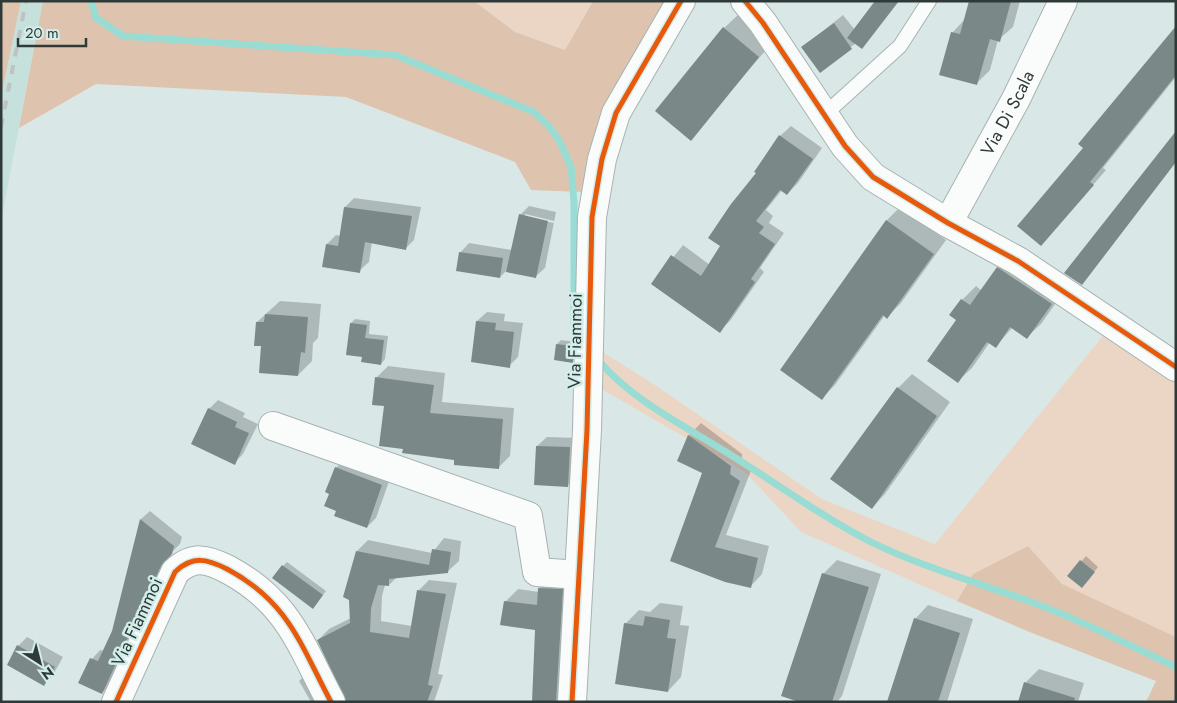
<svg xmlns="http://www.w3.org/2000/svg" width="1177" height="703" viewBox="0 0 1177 703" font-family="Jost,sans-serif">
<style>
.built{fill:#c6e0dc}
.green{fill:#ebd6c6}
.forest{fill:#dec4ae}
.shadow{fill:#0003;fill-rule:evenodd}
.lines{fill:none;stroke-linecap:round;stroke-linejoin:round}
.stream{stroke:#99dcd4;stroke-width:7}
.building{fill:#7a8988}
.lane-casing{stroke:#a6b3b1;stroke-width:16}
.street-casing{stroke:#a6b3b1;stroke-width:30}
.secondary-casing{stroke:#a6b3b1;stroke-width:30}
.lane{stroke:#f9fcfb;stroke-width:14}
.street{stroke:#f9fcfb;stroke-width:28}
.secondary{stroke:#f9fcfb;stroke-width:28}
.rail{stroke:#bec2c1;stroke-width:4;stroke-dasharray:9 9;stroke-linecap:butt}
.cycleway-casing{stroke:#d3eeea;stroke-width:8}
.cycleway{stroke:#e8590c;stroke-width:5}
.labels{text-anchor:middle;stroke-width:5;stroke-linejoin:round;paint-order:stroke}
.street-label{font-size:18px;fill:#2f3a38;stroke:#d3eeea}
</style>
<rect width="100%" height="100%" fill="#d9e8e6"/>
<path class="built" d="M21,1H43L1,221V97Z"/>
<path class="green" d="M474,1H593L565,50L515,32Z
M1106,332L1176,383V637L1062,584L1028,546L973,574L957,601L801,532L745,472L596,386L593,346L649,381L822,499L935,544Z"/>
<path class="forest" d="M1,1H21L1,97Z
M43,1H474L515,32L565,50L593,1H683L583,192L531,190L515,162L346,97L96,84L19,128Z
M1028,546L1062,584L1176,637V702H1146L1156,681L1032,633L957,601L973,574Z"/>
<path class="shadow" d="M970,1H1020L1013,27L998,40L990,70L976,84L952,33L965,19Z
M738,15L772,43L690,139L724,28Z
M843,15L855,30L856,43L820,71L803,47Z
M1176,28V77L1103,168L1106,170L1041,245L1084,148Z
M791,126L822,148L798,183L787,194L782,190L766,210L773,216L769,223L784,233L760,268L764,272L730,321L719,331L652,284L683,245L710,265L722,246L758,173L780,136Z
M354,198L421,207L414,240L405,249L372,242L369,262L359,271L327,244L336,235L340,236L345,207Z
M529,206L556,212L545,268L535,277L506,271L500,277L460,253L469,243L512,250L520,215ZM525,214L554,221V223L525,217Z
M900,207L946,240L901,303L887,317L885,315L835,385L822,398L782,369L887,220Z
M1011,255L1065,290L1041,324L1027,337L1013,327L996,346L990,342L972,368L958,381V320L962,300L976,286L982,291L998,268Z
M280,301L321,304L318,338L313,343L312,361L298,375L263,345L257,322Z
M487,312L505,314L504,321L523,323L518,357L509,366L477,321Z
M355,319L370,321L369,334L388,336L385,359L381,364L363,356L351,323Z
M561,340L577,342V357L572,361L557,344Z
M388,366L445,373L442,402L514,408L510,456L498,468L404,448L385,405L376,378Z
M912,374L950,402L885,494L872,508L832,479L898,388Z
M218,400L245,413L243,417L258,424L243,454L234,463L209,409Z
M701,423L742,454V462L752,468L726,535L769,546L762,574L750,587L672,560L703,472L679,461L689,435Z
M547,437L579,438L577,476L568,485L537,446Z
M345,459L391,476L376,518L367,527L338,510L331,493L336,468Z
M150,511L182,537L180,544L169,555L111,684L102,693L80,682L92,659L100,650L104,651L113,632L141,519Z
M444,538L461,541L459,561L447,572L397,577L389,585H385L382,596L381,621L412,626L418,591L429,580L457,583L438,674L443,675L434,702H348L318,640L329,629L351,618L357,551L368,540L432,553Z
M1086,556L1098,567L1086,582L1069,576Z
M837,560L881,574L842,696L837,702H803L823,574Z
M287,562L326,591L313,608L283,566Z
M552,576L575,577L576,702H533L537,629L505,602L518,589L539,592V588Z
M660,603L683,606L680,625L689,626L681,677L668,691L625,624L639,610L650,612Z
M928,605L973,619L947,702H887L915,619Z
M27,637L63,657L53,675L44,684L18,646Z
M1039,669L1084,683L1078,702H1020L1026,682Z
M310,670L332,702H311L299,681Z"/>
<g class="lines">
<path class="stream" d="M91,1L96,18L123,36L395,55L534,112L548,125L559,140L571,167L574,202V325L580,338
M598,360C632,400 681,424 726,452C775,482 820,516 871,542C920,566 972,581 1023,599C1075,617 1126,644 1176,667"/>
</g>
<path class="building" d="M875,1H899L862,49L847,38Z
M969,1H1011L1000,42L990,39L977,85L939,75L951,32L960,34Z
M834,23L852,49L820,73L801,47Z
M1176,26V75L1090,182L1094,185L1041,246L1017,226L1083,148L1078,144Z
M723,27L759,57L691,141L655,111Z
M1176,131V162L1082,285L1064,273Z
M779,135L813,159L787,195L780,190L756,221L764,227L759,233L775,244L751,279L755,282L720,333L651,284L671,255L701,276L720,246L708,238L731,204L756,173L754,172Z
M344,207L412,216L406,250L365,242L360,273L322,267L326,244L338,246Z
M519,214L548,221L536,278L506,272Z
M886,220L934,254L887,319L883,315L822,400L780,370Z
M459,252L503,258L500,278L456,271Z
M997,267L1052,304L1027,339L1010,327L996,348L987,342L958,383L927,361L956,320L949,315L961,299L970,305Z
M265,314L308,317L305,353L301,352L298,376L259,373L261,346H254L256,322H264Z
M476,321L496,323L495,330L514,332L510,368L471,362Z
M350,323L367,325L365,338L384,340L381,365L361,362L362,357L346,355Z
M556,344L573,346V363L554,360Z
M375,377L434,385L430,413L503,419L499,469L454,465V460L402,453L403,449L379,446L384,406L372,405Z
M897,387L937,416L872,509L830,479Z
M208,408L237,422L235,427L249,433L235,465L191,444Z
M688,435L731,466L730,474L740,481L715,547L758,558L751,588L725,582L670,561L702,473L677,461Z
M536,446L570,447L568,487L534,485Z
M335,467L382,485L367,528L334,516L336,511L324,506L329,494L325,492Z
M140,519L174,546L172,554L161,566L102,694L78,683L90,658L98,661L112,631Z
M432,549L451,552L448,573L389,579V586L378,585L371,608L370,632L409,638L417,590L446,594L428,685L433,686L427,702H346L317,640L350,623L349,600L343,597L356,551L429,565Z
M1080,560L1095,572L1082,588L1067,576Z
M282,565L323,595L313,609L272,578Z
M822,573L869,587L832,702H799L781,696Z
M538,588L563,589L556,702H532L535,630L500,625L504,601L537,605Z
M645,616L670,620L667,638L676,639L668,692L615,684L624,623L643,626Z
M914,618L960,633L938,702H887Z
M17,645L55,667L44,686L7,665Z
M1024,682L1075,698L1074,702H1018Z"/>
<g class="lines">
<defs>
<path id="lane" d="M824,115L900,46L929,1"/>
<g id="street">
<path d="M745,1L763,23L845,146L873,177L948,223L1018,261L1176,367"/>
<path id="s1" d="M948,223L1016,99L1063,1"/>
<path d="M273,426L528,516L537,572L579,575"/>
<path d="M116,702L175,572C193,555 207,559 227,569C289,602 300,644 331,702"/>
</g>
<path id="secondary" d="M572,702L587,430L592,217L602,159L616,113L681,1"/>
</defs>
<use href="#lane" class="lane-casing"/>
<use href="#street" class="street-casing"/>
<use href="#secondary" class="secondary-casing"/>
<use href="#lane" class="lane"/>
<use href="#street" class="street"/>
<use href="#secondary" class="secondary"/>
<path class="rail" d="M1,127L26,1"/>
<defs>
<path id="cycleway" d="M745,1L763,23L845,146L873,177L948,223L1018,261L1176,367
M116,702L175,572C193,555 207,559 227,569C289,602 300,644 331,702
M572,702L587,430L592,217L602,159L616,113L681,1"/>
</defs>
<use href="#cycleway" class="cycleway-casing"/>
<use href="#cycleway" class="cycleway"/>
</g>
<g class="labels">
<g class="street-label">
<text dy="6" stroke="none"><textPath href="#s1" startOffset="125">Via Di Scala</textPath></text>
<text transform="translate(575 341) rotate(-89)" y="6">Via Fiammoi</text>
<text transform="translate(137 622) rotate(-65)" y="6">Via Fiammoi</text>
</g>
</g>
<rect width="1177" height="703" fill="none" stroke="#2f3a38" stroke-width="5"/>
<g transform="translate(40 663) rotate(144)" stroke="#d3eeea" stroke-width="4" paint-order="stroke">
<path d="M0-4L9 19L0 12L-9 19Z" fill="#2f3a38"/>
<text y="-8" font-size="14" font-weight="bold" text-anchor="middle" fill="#2f3a38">N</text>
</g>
<path d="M18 38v8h68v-8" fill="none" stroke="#2f3a38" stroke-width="2.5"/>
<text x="25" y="38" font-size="15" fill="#2f3a38" stroke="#d3eeea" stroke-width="4" paint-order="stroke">20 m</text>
</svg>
